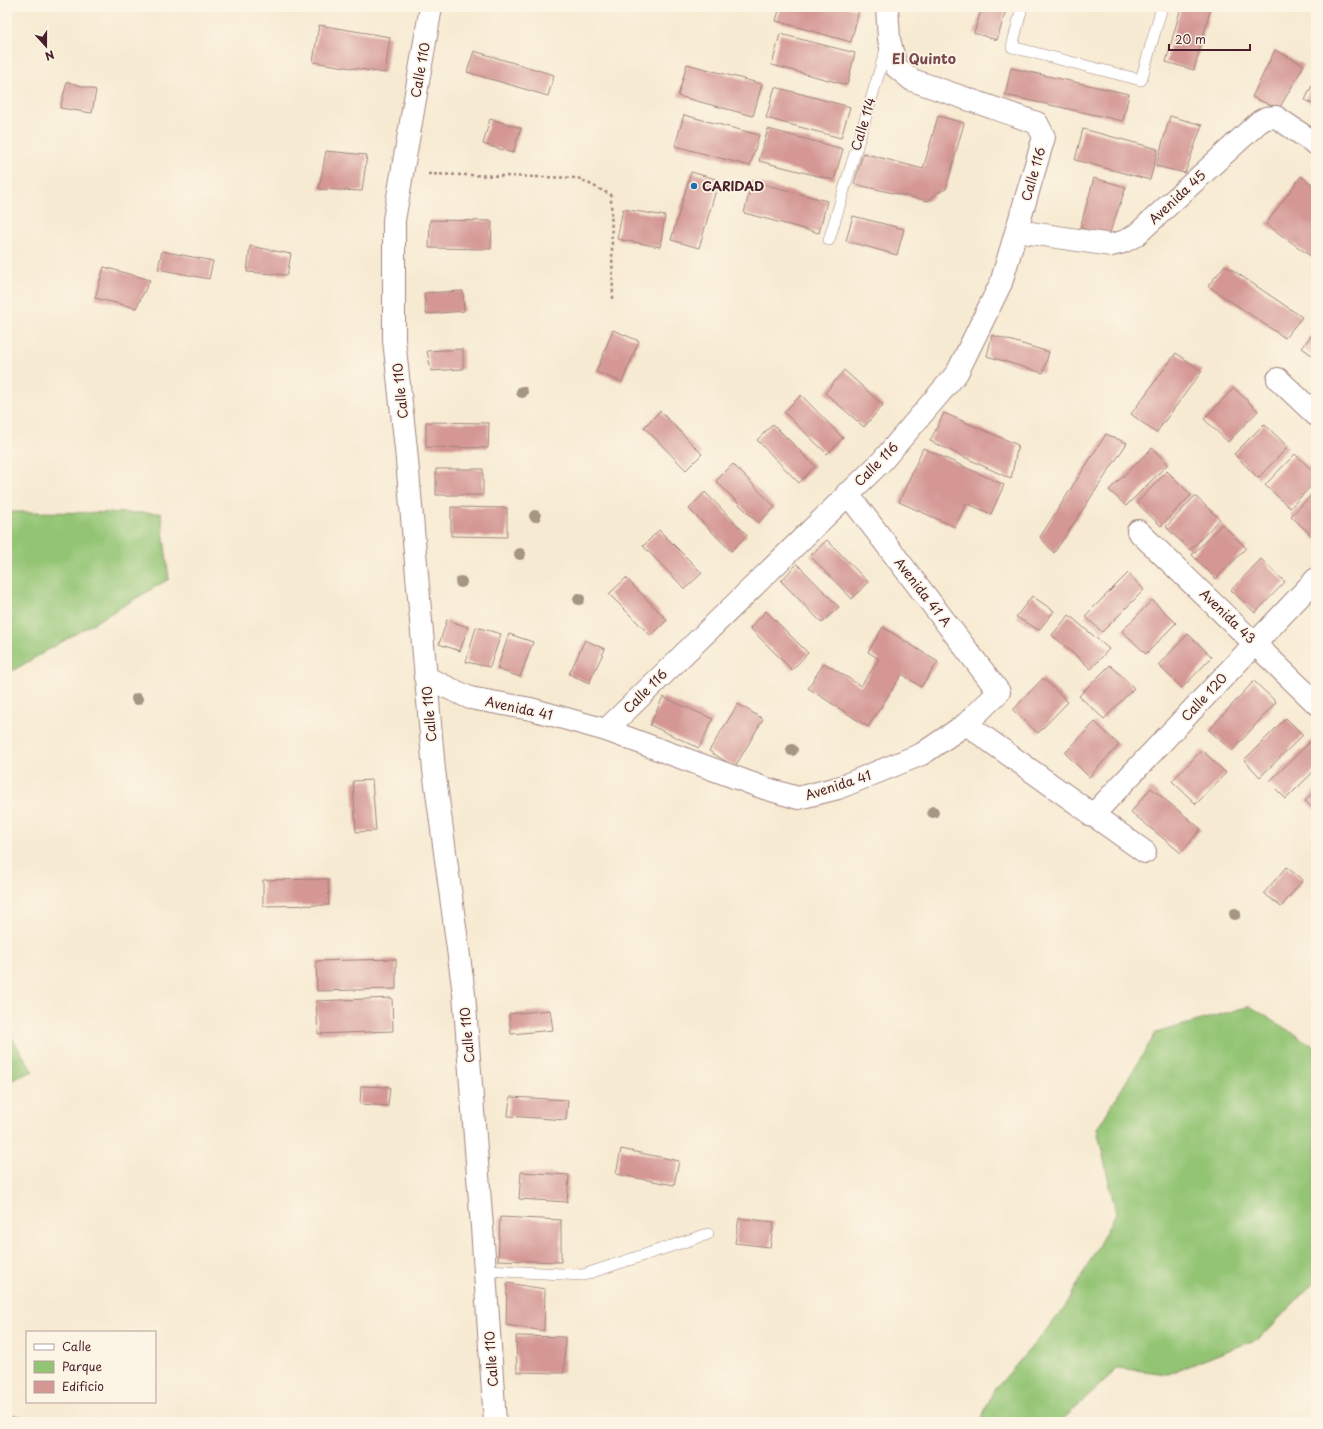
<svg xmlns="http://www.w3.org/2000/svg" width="1323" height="1429" viewBox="0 0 1323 1429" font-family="'Playpen Sans',sans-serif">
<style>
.green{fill:#93c473;stroke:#6e724f}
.building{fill:#d49794}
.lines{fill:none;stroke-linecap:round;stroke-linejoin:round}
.service-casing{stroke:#a0847e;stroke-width:12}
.minor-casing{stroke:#a0847e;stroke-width:24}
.path{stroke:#a0847e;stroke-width:2.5;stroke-dasharray:3 3;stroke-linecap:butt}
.service{stroke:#fff;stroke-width:11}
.minor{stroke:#fff;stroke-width:22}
.tree{fill:#a49682}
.poi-dot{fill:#1f6fb2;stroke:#fcf5e5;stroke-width:1.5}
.labels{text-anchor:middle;stroke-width:3.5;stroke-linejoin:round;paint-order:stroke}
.street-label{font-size:13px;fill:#4a1f2b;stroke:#fcf5e5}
.poi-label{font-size:13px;font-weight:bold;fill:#4a1f2b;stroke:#fcf5e5;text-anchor:start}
.neighbourhood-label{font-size:14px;font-weight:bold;fill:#7a4950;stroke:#fcf5e5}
</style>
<rect width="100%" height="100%" fill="#fcf5e5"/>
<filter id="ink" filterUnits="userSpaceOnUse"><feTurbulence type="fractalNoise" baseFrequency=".025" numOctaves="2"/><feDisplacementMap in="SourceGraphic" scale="8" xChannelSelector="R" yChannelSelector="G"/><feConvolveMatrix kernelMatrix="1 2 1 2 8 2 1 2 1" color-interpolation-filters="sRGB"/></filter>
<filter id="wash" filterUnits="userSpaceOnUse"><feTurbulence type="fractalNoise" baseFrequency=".012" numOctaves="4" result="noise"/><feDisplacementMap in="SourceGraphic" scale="16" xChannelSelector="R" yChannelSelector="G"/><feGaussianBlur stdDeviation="0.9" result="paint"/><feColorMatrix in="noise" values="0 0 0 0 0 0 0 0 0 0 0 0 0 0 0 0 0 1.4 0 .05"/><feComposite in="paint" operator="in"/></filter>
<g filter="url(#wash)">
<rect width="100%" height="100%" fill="#f7ead2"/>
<path class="green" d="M7,512L161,513L169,579L7,674Z
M1250,1006L1316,1048V1280L1260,1338L1168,1374L1118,1368L1060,1422H980L993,1392L1064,1309L1116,1213L1097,1129L1156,1033Z
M7,1030L33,1071L7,1082Z
M7,1413L39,1422H7Z"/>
<g id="blocks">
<path class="building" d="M780,7H847L859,10L851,42L776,21Z
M982,7H1007L997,40L974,33Z
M1181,7H1211L1194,70L1166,62Z
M319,25L390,37L385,73L313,62Z
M780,34L855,53L847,85L772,65Z
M1275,50L1304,65L1279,109L1252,97Z
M474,51L554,75L548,96L467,72Z
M687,64L762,84L753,116L678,96Z
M1011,68L1129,94L1123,121L1005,95Z
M1316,77V106L1305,100Z
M67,82L96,90L92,113L60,108Z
M775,87L850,107L841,138L766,118Z
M684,115L759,135L750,166L675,146Z
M938,116L964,123L946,189L937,193L928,201L854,184L863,153L923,169Z
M1170,116L1202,125L1185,173L1156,166Z
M490,119L521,128L513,153L483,144Z
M768,129L843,149L834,180L759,161Z
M1083,129L1158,149L1150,180L1075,160Z
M326,151L367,155L362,191L319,189Z
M691,172L719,180L699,248L671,240Z
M1301,176L1316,187V260L1266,224Z
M1094,178L1126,187L1109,235L1080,228Z
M752,181L827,201L819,233L744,213Z
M623,209L665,216L660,247L617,239Z
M853,216L904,229L897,255L846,241Z
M430,220L492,221L491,249L429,248Z
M250,246L291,254L287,275L247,272Z
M162,251L213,261L209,279L158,269Z
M1225,265L1302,317L1285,338L1208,286Z
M104,267L150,280L136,308L95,298Z
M463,291L464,311L426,314L424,293Z
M1316,329V358L1302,348Z
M613,330L639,341L622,382L596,372Z
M992,335L1049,352L1043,373L987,356Z
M463,349V369L431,371L427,351Z
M1176,353L1202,371L1156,433L1131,414Z
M844,370L883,405L864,427L825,393Z
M1234,388L1258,411L1228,442L1204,419Z
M801,395L843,438L827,454L784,412Z
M660,411L702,454L686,470L644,427Z
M944,413L1018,445L1011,479L930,441Z
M426,422L489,423L488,448L426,447Z
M773,424L815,466L799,483L757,440Z
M1264,424L1288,447L1258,478L1234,454Z
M1106,434L1127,443L1054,553L1040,537Z
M923,448L1004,485L991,514L966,503L955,527L899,502Z
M1152,448L1168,464L1126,506L1109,490Z
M1295,454L1316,474V481L1290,508L1265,485Z
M733,464L775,507L758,523L716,481Z
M436,469H483V495H436Z
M1167,471L1191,495L1161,526L1137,503Z
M1316,490V540L1291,516Z
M705,492L747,535L731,551L689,509Z
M1195,496L1220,519L1190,550L1166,527Z
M451,507L507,508V537L451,536Z
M1222,524L1246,548L1216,579L1192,555Z
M659,530L702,573L685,589L643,546Z
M827,540L868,582L852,599L810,556Z
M1261,559L1285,582L1255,613L1231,590Z
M797,564L839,607L822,623L781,581Z
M1128,573L1144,590L1102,632L1085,616Z
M626,578L667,620L651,636L609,594Z
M1032,596L1054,611L1039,630L1016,617Z
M1152,600L1176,623L1146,654L1122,631Z
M766,611L808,653L792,670L750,628Z
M1069,615L1109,649L1091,669L1052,635Z
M447,620L468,627L460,651L439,644Z
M476,627L501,634L490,667L466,662Z
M883,627L938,662L921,687L902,674L868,727L808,688L824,663L861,686L879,659L868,652Z
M509,634L533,642L520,677L497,669Z
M1188,634L1212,657L1182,688L1158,665Z
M585,640L605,649L589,683L569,674Z
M1110,665L1134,688L1104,719L1079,696Z
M1043,678L1068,702L1038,733L1013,710Z
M1254,681L1276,702L1232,751L1209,730Z
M663,697L713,719L699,748L650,725Z
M738,704L763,719L735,767L709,751Z
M1286,718L1303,735L1260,777L1244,760Z
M1095,722L1119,745L1089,777L1065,753Z
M1312,740L1316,744V769L1286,799L1269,782Z
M1202,750L1226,773L1196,804L1172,781Z
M372,780L376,831L356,832L353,781Z
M1151,788L1201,829L1181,853L1131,812Z
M1316,789V811L1305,801Z
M1286,867L1303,880L1281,907L1264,893Z
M328,879L329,905L263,906V880Z
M396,959V989L317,991L316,961Z
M392,998L393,1031L318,1034L316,1001Z
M550,1010L553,1030L511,1034L509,1014Z
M361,1086L390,1087L388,1106L360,1104Z
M510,1097L568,1100L566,1120L508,1116Z
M621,1149L679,1161L674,1185L616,1174Z
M521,1172L569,1175L567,1202L519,1199Z
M500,1217L561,1220V1262L498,1260Z
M739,1218L774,1222L770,1247L735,1243Z
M507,1283L545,1289L544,1331L506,1325Z
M516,1336L565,1337L564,1373L517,1372Z"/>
</g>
</g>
<g filter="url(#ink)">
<use href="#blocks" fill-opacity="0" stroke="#a0847e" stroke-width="1"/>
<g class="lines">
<defs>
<path id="service" d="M1022,7L1012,47L1141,80L1162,7
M829,240L887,46
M485,1270L583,1275L708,1234"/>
<path id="minor" d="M431,7L394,220V340L406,449L434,770L464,994L482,1227L495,1422
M1017,231L1111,245L1123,242L1136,235L1259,122L1266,118L1276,117L1316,144
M1278,379L1316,415
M1138,531L1316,703
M425,677L470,698L531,709L606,730L764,788L798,798L838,788L922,754L966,724L999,692L847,493
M966,724L1145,852
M606,730L882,461L957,373L1001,283L1044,137L1037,123L912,80L896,67L889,39L887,7
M1092,816L1316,579"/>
</defs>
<use href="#service" class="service-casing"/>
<use href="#minor" class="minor-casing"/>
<path class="path" d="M428,174L578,178L611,195L613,299"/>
<use href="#service" class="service"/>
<use href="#minor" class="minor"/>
</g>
<g class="tree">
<circle cx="522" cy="392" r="6"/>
<circle cx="535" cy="516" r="6"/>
<circle cx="520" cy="554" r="6"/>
<circle cx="461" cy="582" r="6"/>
<circle cx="579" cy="599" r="6"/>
<circle cx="137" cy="699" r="6"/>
<circle cx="792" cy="750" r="6"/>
<circle cx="933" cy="812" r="6"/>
<circle cx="1235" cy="914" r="6"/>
</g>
</g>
<circle class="poi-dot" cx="694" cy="186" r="4"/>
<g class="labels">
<g class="street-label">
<text transform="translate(420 70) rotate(-80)" y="5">Calle 110</text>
<text transform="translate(863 124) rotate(-73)" y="5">Calle 114</text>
<text transform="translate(1033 174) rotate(-74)" y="5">Calle 116</text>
<text transform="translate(1177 197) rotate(-43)" y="5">Avenida 45</text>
<text transform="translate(400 391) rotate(-96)" y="5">Calle 110</text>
<text transform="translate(876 464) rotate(-45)" y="5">Calle 116</text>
<text transform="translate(923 592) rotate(52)" y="5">Avenida 41 A</text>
<text transform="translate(1228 616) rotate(44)" y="5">Avenida 43</text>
<text transform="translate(645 691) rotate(-45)" y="5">Calle 116</text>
<text transform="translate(1204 697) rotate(-47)" y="5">Calle 120</text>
<text transform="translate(519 708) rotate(12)" y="5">Avenida 41</text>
<text transform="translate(429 714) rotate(-95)" y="5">Calle 110</text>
<text transform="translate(838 785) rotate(-18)" y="5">Avenida 41</text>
<text transform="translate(467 1035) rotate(-95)" y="5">Calle 110</text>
<text transform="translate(491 1359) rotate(-94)" y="5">Calle 110</text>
</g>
<g class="poi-label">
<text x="702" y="191">CARIDAD</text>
</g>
<g class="neighbourhood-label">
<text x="924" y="64">El Quinto</text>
</g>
</g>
<rect width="1323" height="1429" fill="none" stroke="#fcf5e5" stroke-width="24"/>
<rect x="26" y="1331" width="130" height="72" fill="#fcf5e5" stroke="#b59f9b"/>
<rect x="34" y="1344" width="20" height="6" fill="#ffffff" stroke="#b59f9b"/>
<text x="62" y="1351" font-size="12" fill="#4a1f2b">Calle</text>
<rect x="34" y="1361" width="20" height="12" fill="#93c473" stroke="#b59f9b"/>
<text x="62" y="1371" font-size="12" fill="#4a1f2b">Parque</text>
<rect x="34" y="1381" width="20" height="12" fill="#d49794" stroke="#b59f9b"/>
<text x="62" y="1391" font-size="12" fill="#4a1f2b">Edificio</text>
<g transform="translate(46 46) rotate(159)" stroke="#fcf5e5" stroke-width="3" paint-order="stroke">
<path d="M0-3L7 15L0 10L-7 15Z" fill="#4a1f2b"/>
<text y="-6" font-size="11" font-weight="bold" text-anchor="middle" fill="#4a1f2b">N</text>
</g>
<path d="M1169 44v6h81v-6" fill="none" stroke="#4a1f2b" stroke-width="2"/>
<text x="1175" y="44" font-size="12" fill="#4a1f2b" stroke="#fcf5e5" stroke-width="3" paint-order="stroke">20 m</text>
</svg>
